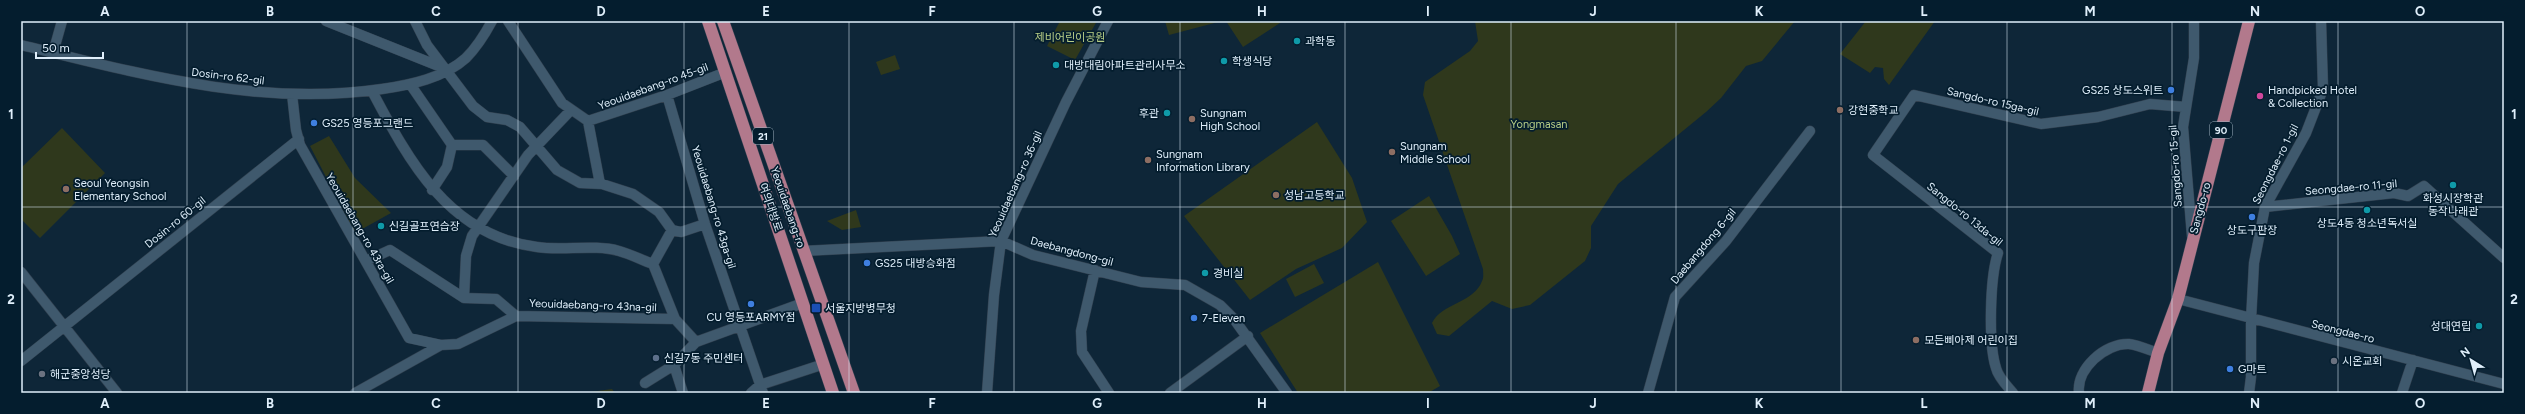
<svg xmlns="http://www.w3.org/2000/svg" width="2525" height="414" viewBox="0 0 2525 414" font-family="Figtree,'Noto Sans KR',sans-serif">
<style>
.green{fill:#2f381c}
.lines{fill:none;stroke-linecap:round;stroke-linejoin:round}
.minor-casing{stroke:#31404f;stroke-width:11}
.major-casing{stroke:#31404f;stroke-width:13}
.minor{stroke:#3f596d;stroke-width:10}
.major{stroke:#b2798c;stroke-width:12}
.grid{fill:none;stroke:#e0effb;stroke-width:1;stroke-opacity:0.55}
.culture-dot{fill:#0f9aa8;stroke:#041d2e;stroke-width:1.5}
.shop-dot{fill:#3f7fe0;stroke:#041d2e;stroke-width:1.5}
.hotel-dot{fill:#d1479c;stroke:#041d2e;stroke-width:1.5}
.education-dot{fill:#8d6e63;stroke:#041d2e;stroke-width:1.5}
.transit-dot{fill:#1a4fb4;stroke:#041d2e;stroke-width:1.5}
.service-dot{fill:#5c6f8a;stroke:#041d2e;stroke-width:1.5}
.worship-dot{fill:#6b7280;stroke:#041d2e;stroke-width:1.5}
.labels{text-anchor:middle;stroke-width:3.5;stroke-linejoin:round;paint-order:stroke}
.shield{fill:#041d2e;stroke:#9eb0be;stroke-width:1}
.shield-label{font-size:10px;font-weight:bold;fill:#e0effb}
.park-label{font-size:11px;fill:#b8ce86;stroke:#041d2e}
.poi-label{font-size:11px;fill:#e0effb;stroke:#041d2e;text-anchor:start}
.street-label{font-size:11px;fill:#e0effb;stroke:#041d2e}
.neatline{fill:none;stroke:#e0effb;stroke-width:1.5}
.grid-label{font-size:13px;text-anchor:middle;font-weight:bold;fill:#e0effb}
</style>
<rect width="100%" height="100%" fill="#0e2638"/>
<path class="green" d="M1060,21H1097L1075,60L1047,46Z
M1165,21H1222L1169,35Z
M1226,21H1283L1243,47Z
M1475,21H1795L1762,61L1746,66L1721,98L1706,112L1618,184L1591,226V248L1585,261L1530,305L1512,309L1492,301L1449,336L1437,334L1432,323C1442,303 1474,303 1482,281C1484,278 1483,272 1483,269L1423,95L1425,82L1470,51L1478,41Z
M1866,21H1935L1889,85L1884,79L1883,68L1875,67L1870,73L1840,54Z
M895,55L900,69L881,75L876,62Z
M1317,122L1352,178L1367,222L1342,248L1296,269L1250,300L1184,216Z
M62,128L105,173L40,238L21,219V168Z
M329,136L355,178L391,213L355,233L310,146Z
M1429,196L1452,236L1460,254L1426,276L1391,221Z
M856,210L861,227L842,230L827,221Z
M1378,262L1440,386L1428,393H1298L1260,333Z
M1314,264L1324,283L1295,297L1286,279Z
M612,389L615,393H583Z"/>
<g class="lines">
<defs>
<path id="minor" d="M326,21L441,67
M415,21L427,45L473,106L487,117L507,120L520,127L557,170L580,183L602,184L633,194L659,212L672,230L681,232L705,224
M508,21L562,103L588,121L667,95L726,72
M21,45C140,74 259,107 382,89C410,85 444,78 466,58C477,47 485,34 492,21
M53,53L62,21
M410,84L452,145
M372,91C409,161 449,236 537,247C562,251 594,244 619,251C630,254 642,260 653,264L675,319
M292,94L296,130L300,145L409,338L441,345
M667,95L705,224L763,393
M588,121L600,184
M452,145H483L514,176
M432,190L447,167L452,145
M2265,207L2394,193L2408,196L2424,186L2504,258
M2192,236L2183,127L2194,58V21
M803,251L1001,241L1033,255L1141,282L1185,285L1220,305L1234,319L1287,393
M366,261L390,250L464,298L496,299L516,316
M653,264L672,230
M1095,270L1081,331L1082,352L1109,393
M21,272L117,393
M464,298L466,256L472,236L528,155L571,110
M2178,299L2504,384
M21,361L299,139
M674,365L683,393
M645,383L674,365L696,342L803,303
M355,393L441,345L458,344L516,316L675,319L696,342
M751,393L760,385L824,364
M987,393L994,295L1001,241L1066,102L1108,21
M1170,393L1248,336
M1648,393L1675,297L1726,241L1810,131
M2013,393C2007,386 1998,377 1996,368C1988,343 1990,277 1998,253L1873,155L1914,95L2041,124L2098,117L2150,104L2186,107
M2079,393C2076,369 2105,343 2129,344C2138,345 2149,350 2158,353
M2249,393L2251,377V320L2254,263L2265,207L2306,133L2323,89L2321,21
M2402,393L2413,360"/>
<path id="major" d="M708,21L833,393
M723,21L854,393
M2148,393L2158,353L2178,299L2249,21"/>
</defs>
<use href="#minor" class="minor-casing"/>
<use href="#major" class="major-casing"/>
<use href="#minor" class="minor"/>
<use href="#major" class="major"/>
</g>
<path class="grid" d="M187,21V393M353,21V393M518,21V393M684,21V393M849,21V393M1014,21V393M1180,21V393M1345,21V393M1511,21V393M1676,21V393M1841,21V393M2007,21V393M2172,21V393M2338,21V393M21,207H2504"/>
<g class="culture-dot">
<circle cx="1297" cy="41" r="4"/>
<circle cx="1224" cy="61" r="4"/>
<circle cx="1056" cy="65" r="4"/>
<circle cx="1167" cy="113" r="4"/>
<circle cx="2453" cy="185" r="4"/>
<circle cx="2367" cy="210" r="4"/>
<circle cx="381" cy="226" r="4"/>
<circle cx="1205" cy="273" r="4"/>
<circle cx="2479" cy="326" r="4"/>
</g>
<g class="shop-dot">
<circle cx="2171" cy="90" r="4"/>
<circle cx="314" cy="123" r="4"/>
<circle cx="2252" cy="217" r="4"/>
<circle cx="867" cy="263" r="4"/>
<circle cx="751" cy="304" r="4"/>
<circle cx="1194" cy="318" r="4"/>
<circle cx="2230" cy="369" r="4"/>
</g>
<circle class="hotel-dot" cx="2260" cy="96" r="4"/>
<g class="education-dot">
<circle cx="1840" cy="110" r="4"/>
<circle cx="1192" cy="119" r="4"/>
<circle cx="1392" cy="152" r="4"/>
<circle cx="1148" cy="160" r="4"/>
<circle cx="66" cy="189" r="4"/>
<circle cx="1276" cy="195" r="4"/>
<circle cx="1916" cy="340" r="4"/>
</g>
<rect class="transit-dot" x="811" y="303" width="10" height="10" rx="2"/>
<circle class="service-dot" cx="656" cy="358" r="4"/>
<g class="worship-dot">
<circle cx="2334" cy="361" r="4"/>
<circle cx="42" cy="374" r="4"/>
</g>
<g class="labels">
<g class="shield">
<rect x="2210" y="122" width="22" height="16" rx="3"/>
<rect x="753" y="128" width="20" height="16" rx="3"/>
</g>
<g class="shield-label">
<text x="2221" y="134">90</text>
<text x="763" y="140">21</text>
</g>
<g class="park-label">
<text x="1070" y="41">제비어린이공원</text>
<text x="1539" y="128">Yongmasan</text>
</g>
<g class="poi-label">
<text x="1305" y="45">과학동</text>
<text x="1232" y="65">학생식당</text>
<text x="1064" y="69">대방대림아파트관리사무소</text>
<text x="2163" y="94" text-anchor="end">GS25 상도스위트</text>
<text x="2268" y="94">Handpicked Hotel<tspan x="2268" dy="13">&amp; Collection</tspan></text>
<text x="1848" y="114">강현중학교</text>
<text x="1159" y="117" text-anchor="end">후관</text>
<text x="1200" y="117">Sungnam<tspan x="1200" dy="13">High School</tspan></text>
<text x="322" y="127">GS25 영등포그랜드</text>
<text x="1400" y="150">Sungnam<tspan x="1400" dy="13">Middle School</tspan></text>
<text x="1156" y="158">Sungnam<tspan x="1156" dy="13">Information Library</tspan></text>
<text x="74" y="187">Seoul Yeongsin<tspan x="74" dy="13">Elementary School</tspan></text>
<text x="1284" y="199">성남고등학교</text>
<text x="2453" y="202" text-anchor="middle">화성시장학관<tspan x="2453" dy="13">동작나래관</tspan></text>
<text x="2367" y="227" text-anchor="middle">상도4동 청소년독서실</text>
<text x="389" y="230">신길골프연습장</text>
<text x="2252" y="234" text-anchor="middle">상도구판장</text>
<text x="875" y="267">GS25 대방승화점</text>
<text x="1213" y="277">경비실</text>
<text x="825" y="312">서울지방병무청</text>
<text x="751" y="321" text-anchor="middle">CU 영등포ARMY점</text>
<text x="1202" y="322">7-Eleven</text>
<text x="2471" y="330" text-anchor="end">성대연립</text>
<text x="1924" y="344">모든삐아제 어린이집</text>
<text x="664" y="362">신길7동 주민센터</text>
<text x="2342" y="365">시온교회</text>
<text x="2238" y="373">G마트</text>
<text x="50" y="378">해군중앙성당</text>
</g>
<g class="street-label">
<text transform="translate(228 76) rotate(7)" y="4">Dosin-ro 62-gil</text>
<text transform="translate(653 86) rotate(-20)" y="4">Yeouidaebang-ro 45-gil</text>
<text transform="translate(1993 101) rotate(13)" y="4">Sangdo-ro 15ga-gil</text>
<text transform="translate(2275 164) rotate(-63)" y="4">Seongdae-ro 1-gil</text>
<text transform="translate(2175 166) rotate(-94)" y="4">Sangdo-ro 15-gil</text>
<text transform="translate(1015 184) rotate(-66)" y="4">Yeouidaebang-ro 36-gil</text>
<text transform="translate(2351 187) rotate(-5)" y="4">Seongdae-ro 11-gil</text>
<text transform="translate(714 207) rotate(73)" y="4">Yeouidaebang-ro 43ga-gil</text>
<text transform="translate(771 207) rotate(71)" y="4">여의대방로</text>
<text transform="translate(788 207) rotate(71)" y="4">Yeouidaebang-ro</text>
<text transform="translate(2200 208) rotate(-75)" y="4">Sangdo-ro</text>
<text transform="translate(1965 214) rotate(39)" y="4">Sangdo-ro 13da-gil</text>
<text transform="translate(175 222) rotate(-39)" y="4">Dosin-ro 60-gil</text>
<text transform="translate(360 228) rotate(60)" y="4">Yeouidaebang-ro 43ra-gil</text>
<text transform="translate(1703 246) rotate(-50)" y="4">Daebangdong 6-gil</text>
<text transform="translate(1072 251) rotate(15)" y="4">Daebangdong-gil</text>
<text transform="translate(593 305) rotate(2)" y="4">Yeouidaebang-ro 43na-gil</text>
<text transform="translate(2343 331) rotate(14)" y="4">Seongdae-ro</text>
</g>
</g>
<rect width="2525" height="414" fill="none" stroke="#041d2e" stroke-width="44"/>
<g transform="translate(2471 360) rotate(323)" stroke="#041d2e" stroke-width="3" paint-order="stroke">
<path d="M0-3L7 15L0 10L-7 15Z" fill="#e0effb"/>
<text y="-6" font-size="11" font-weight="bold" text-anchor="middle" fill="#e0effb">N</text>
</g>
<path d="M36 52v6h67v-6" fill="none" stroke="#e0effb" stroke-width="2"/>
<text x="42" y="52" font-size="12" fill="#e0effb" stroke="#041d2e" stroke-width="3" paint-order="stroke">50 m</text>
<rect x="22" y="22" width="2481" height="370" class="neatline"/>
<g class="grid-label">
<text x="105" y="16">A</text>
<text x="270" y="16">B</text>
<text x="436" y="16">C</text>
<text x="601" y="16">D</text>
<text x="766" y="16">E</text>
<text x="932" y="16">F</text>
<text x="1097" y="16">G</text>
<text x="1262" y="16">H</text>
<text x="1428" y="16">I</text>
<text x="1593" y="16">J</text>
<text x="1759" y="16">K</text>
<text x="1924" y="16">L</text>
<text x="2090" y="16">M</text>
<text x="2255" y="16">N</text>
<text x="2420" y="16">O</text>
<text x="11" y="119">1</text>
<text x="2514" y="119">1</text>
<text x="11" y="304">2</text>
<text x="2514" y="304">2</text>
<text x="105" y="408">A</text>
<text x="270" y="408">B</text>
<text x="436" y="408">C</text>
<text x="601" y="408">D</text>
<text x="766" y="408">E</text>
<text x="932" y="408">F</text>
<text x="1097" y="408">G</text>
<text x="1262" y="408">H</text>
<text x="1428" y="408">I</text>
<text x="1593" y="408">J</text>
<text x="1759" y="408">K</text>
<text x="1924" y="408">L</text>
<text x="2090" y="408">M</text>
<text x="2255" y="408">N</text>
<text x="2420" y="408">O</text>
</g>
</svg>
